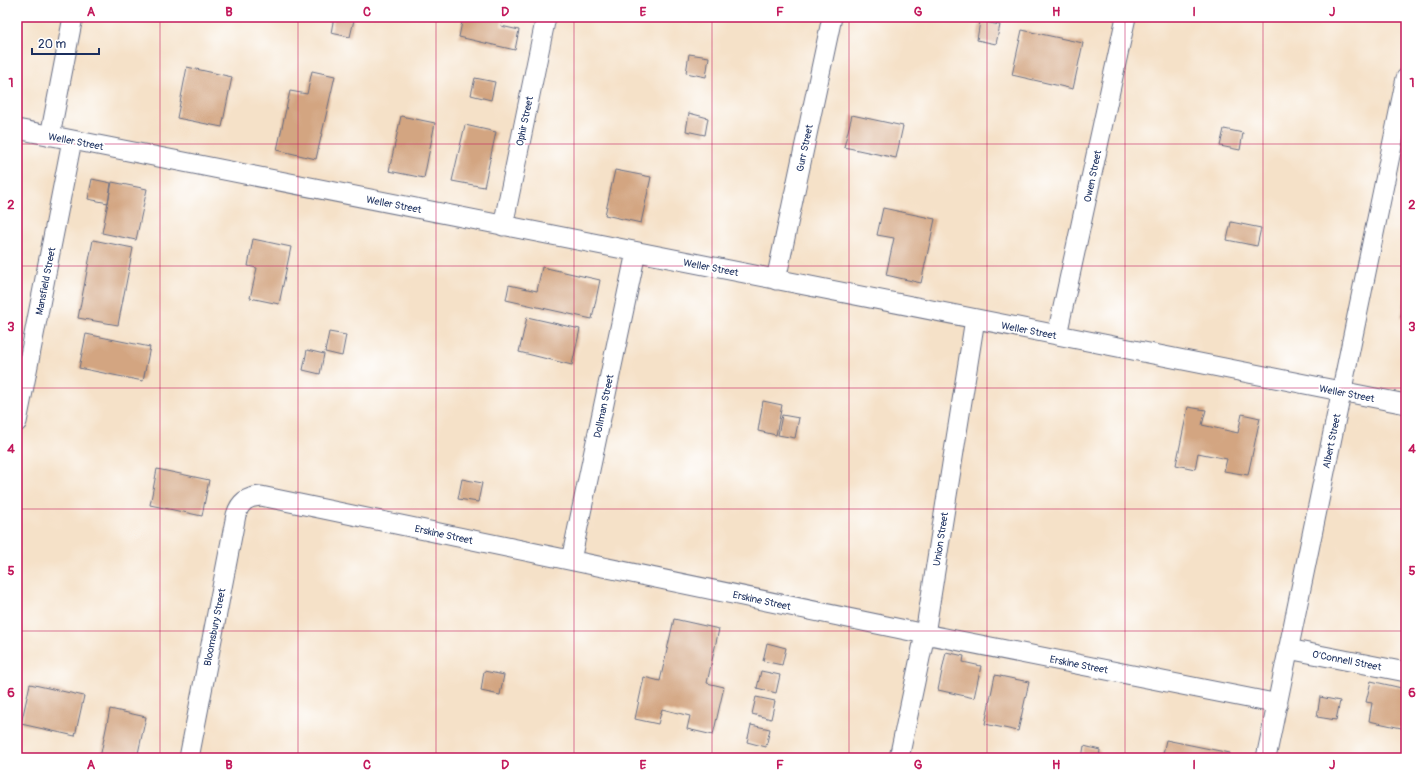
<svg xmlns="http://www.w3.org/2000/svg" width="1423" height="775" viewBox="0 0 1423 775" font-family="Pangolin,sans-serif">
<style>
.building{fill:#d3a581}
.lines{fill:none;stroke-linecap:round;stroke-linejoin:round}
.minor-casing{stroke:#676d83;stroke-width:21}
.minor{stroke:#fff;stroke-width:19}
.grid{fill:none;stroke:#c2185b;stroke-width:1;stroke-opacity:0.55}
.labels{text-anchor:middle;stroke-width:3.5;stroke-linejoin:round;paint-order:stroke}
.street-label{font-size:10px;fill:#1b2f5e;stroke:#fff}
.neatline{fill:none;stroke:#c2185b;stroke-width:1.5}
.grid-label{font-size:13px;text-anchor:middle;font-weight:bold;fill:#c2185b}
</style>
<rect width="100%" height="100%" fill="#fff"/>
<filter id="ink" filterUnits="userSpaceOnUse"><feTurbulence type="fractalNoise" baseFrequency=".025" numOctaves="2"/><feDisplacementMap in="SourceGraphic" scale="8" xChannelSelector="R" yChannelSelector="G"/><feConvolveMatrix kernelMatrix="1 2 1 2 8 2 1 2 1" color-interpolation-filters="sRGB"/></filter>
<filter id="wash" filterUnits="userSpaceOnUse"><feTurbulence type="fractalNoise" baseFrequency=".012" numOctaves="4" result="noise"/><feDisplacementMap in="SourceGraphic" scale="16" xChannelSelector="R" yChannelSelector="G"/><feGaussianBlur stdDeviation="0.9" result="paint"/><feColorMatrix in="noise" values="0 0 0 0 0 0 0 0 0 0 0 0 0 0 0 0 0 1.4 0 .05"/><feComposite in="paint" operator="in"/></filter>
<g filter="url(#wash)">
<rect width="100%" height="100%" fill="#f5e1c8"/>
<g id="blocks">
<path class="building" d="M334,17L354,20L350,37L331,33Z
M463,17H503L501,26L519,30L515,50L459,37Z
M980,21L1000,25L996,44L977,40Z
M1022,30L1083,43L1073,89L1012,75Z
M689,54L709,57L706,77L686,73Z
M187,67L232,77L222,127L177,118Z
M312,71L335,76L316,159L277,150L290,91L307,94Z
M475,78L495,82L491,100L471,95Z
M689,113L708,118L705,135L686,131Z
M852,115L903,126L896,158L844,147Z
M401,116L435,123L424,178L389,171Z
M465,125L496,132L484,187L452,181Z
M1224,129L1243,133L1240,150L1220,146Z
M615,170L651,177L641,223L605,215Z
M92,179L111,183L108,203L88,199Z
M112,182L147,189L136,240L102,233Z
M883,208L935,219L921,283L886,275L894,238L877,235Z
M1231,222L1261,228L1257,246L1227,240Z
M253,239L291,247L279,304L250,298L257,268L248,266Z
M93,240L133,248L118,325L78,318Z
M542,267L600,280L592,319L506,300L509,285L537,291Z
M1405,297H1406V318L1401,317Z
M527,317L580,329L572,365L519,352Z
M329,332L346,335L342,356L325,352Z
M86,334L150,347L143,381L79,368Z
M307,350L324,354L320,374L303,370Z
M763,401L782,405L776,435L758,431Z
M1188,407L1206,410L1202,425L1238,433L1242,414L1260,418L1248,475L1224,471L1227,459L1198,453L1195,469L1176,465Z
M782,415L799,418L795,438L778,435Z
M157,469L209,480L202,516L150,505Z
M462,479L482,483L478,502L458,499Z
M674,619L719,629L707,683L724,687L713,735L687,729L690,716L662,709L658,724L635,719L644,677L660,681Z
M767,643L786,648L782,665L763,661Z
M946,652L964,656L963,662L981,666L974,698L938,690Z
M484,671L504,675L500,695L481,691Z
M761,671L780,675L776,693L757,688Z
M995,675L1029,682L1018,731L985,724Z
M1371,681L1406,689V729L1369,721L1372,703L1366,702Z
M30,684L84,696L75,736L21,724Z
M756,697L775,701L771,719L752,714Z
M1320,697L1340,701L1336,720L1317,717Z
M110,709L146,717L137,758H100Z
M751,725L770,729L766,747L747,742Z
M1166,740L1230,753L1229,758H1162Z
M1084,746L1100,750L1099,758H1082Z"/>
</g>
</g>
<g filter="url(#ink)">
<use href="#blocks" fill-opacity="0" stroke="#676d83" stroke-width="1"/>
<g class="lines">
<defs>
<path id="minor" d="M17,129L1406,404
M50,136L73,17
M503,226L546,17
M776,280L832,17
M1057,335L1126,17
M17,422L72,140
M571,560L636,252
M1288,649L1406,672
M189,758L236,515C240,502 247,497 261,496L925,634L1278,704
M899,758L925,634L975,319
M1266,758L1406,78"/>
</defs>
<use href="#minor" class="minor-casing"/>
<use href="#minor" class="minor"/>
</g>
</g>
<path class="grid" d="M160,17V758M298,17V758M436,17V758M574,17V758M712,17V758M849,17V758M987,17V758M1125,17V758M1263,17V758M17,144H1406M17,266H1406M17,388H1406M17,509H1406M17,631H1406"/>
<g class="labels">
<g class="street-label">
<text transform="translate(524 121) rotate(-78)" y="4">Ophir Street</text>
<text transform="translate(76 141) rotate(11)" y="4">Weller Street</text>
<text transform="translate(804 148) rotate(-78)" y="4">Gurr Street</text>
<text transform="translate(1092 176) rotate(-78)" y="4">Owen Street</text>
<text transform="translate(394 204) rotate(11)" y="4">Weller Street</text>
<text transform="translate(711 267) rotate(11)" y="4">Weller Street</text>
<text transform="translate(45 281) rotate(-79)" y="4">Mansfield Street</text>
<text transform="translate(1029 330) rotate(11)" y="4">Weller Street</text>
<text transform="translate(1347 393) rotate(11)" y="4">Weller Street</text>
<text transform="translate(603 406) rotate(-78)" y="4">Dollman Street</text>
<text transform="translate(1331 441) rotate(-78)" y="4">Albert Street</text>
<text transform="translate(444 534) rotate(12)" y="4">Erskine Street</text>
<text transform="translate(940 539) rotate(-81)" y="4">Union Street</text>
<text transform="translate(762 600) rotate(12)" y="4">Erskine Street</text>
<text transform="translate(214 627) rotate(-79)" y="4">Bloomsbury Street</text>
<text transform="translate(1347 660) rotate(11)" y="4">O'Connell Street</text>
<text transform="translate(1079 664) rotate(11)" y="4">Erskine Street</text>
</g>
</g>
<rect width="1423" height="775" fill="none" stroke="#fff" stroke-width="44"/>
<path d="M32 48v6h67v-6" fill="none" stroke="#1b2f5e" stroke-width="2"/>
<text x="38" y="48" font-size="12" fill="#1b2f5e" stroke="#ffffff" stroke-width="3" paint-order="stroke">20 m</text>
<rect x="22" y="22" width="1379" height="731" class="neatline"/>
<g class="grid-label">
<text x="91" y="16">A</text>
<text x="229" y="16">B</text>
<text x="367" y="16">C</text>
<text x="505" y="16">D</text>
<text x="643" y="16">E</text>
<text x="780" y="16">F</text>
<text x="918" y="16">G</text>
<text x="1056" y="16">H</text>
<text x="1194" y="16">I</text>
<text x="1332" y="16">J</text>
<text x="11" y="87">1</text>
<text x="1412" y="87">1</text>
<text x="11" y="209">2</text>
<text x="1412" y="209">2</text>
<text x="11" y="331">3</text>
<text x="1412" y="331">3</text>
<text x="11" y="453">4</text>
<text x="1412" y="453">4</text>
<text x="11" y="575">5</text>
<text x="1412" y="575">5</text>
<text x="11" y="697">6</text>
<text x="1412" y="697">6</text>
<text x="91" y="769">A</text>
<text x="229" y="769">B</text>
<text x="367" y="769">C</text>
<text x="505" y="769">D</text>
<text x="643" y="769">E</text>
<text x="780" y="769">F</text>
<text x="918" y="769">G</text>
<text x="1056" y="769">H</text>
<text x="1194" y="769">I</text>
<text x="1332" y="769">J</text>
</g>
</svg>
